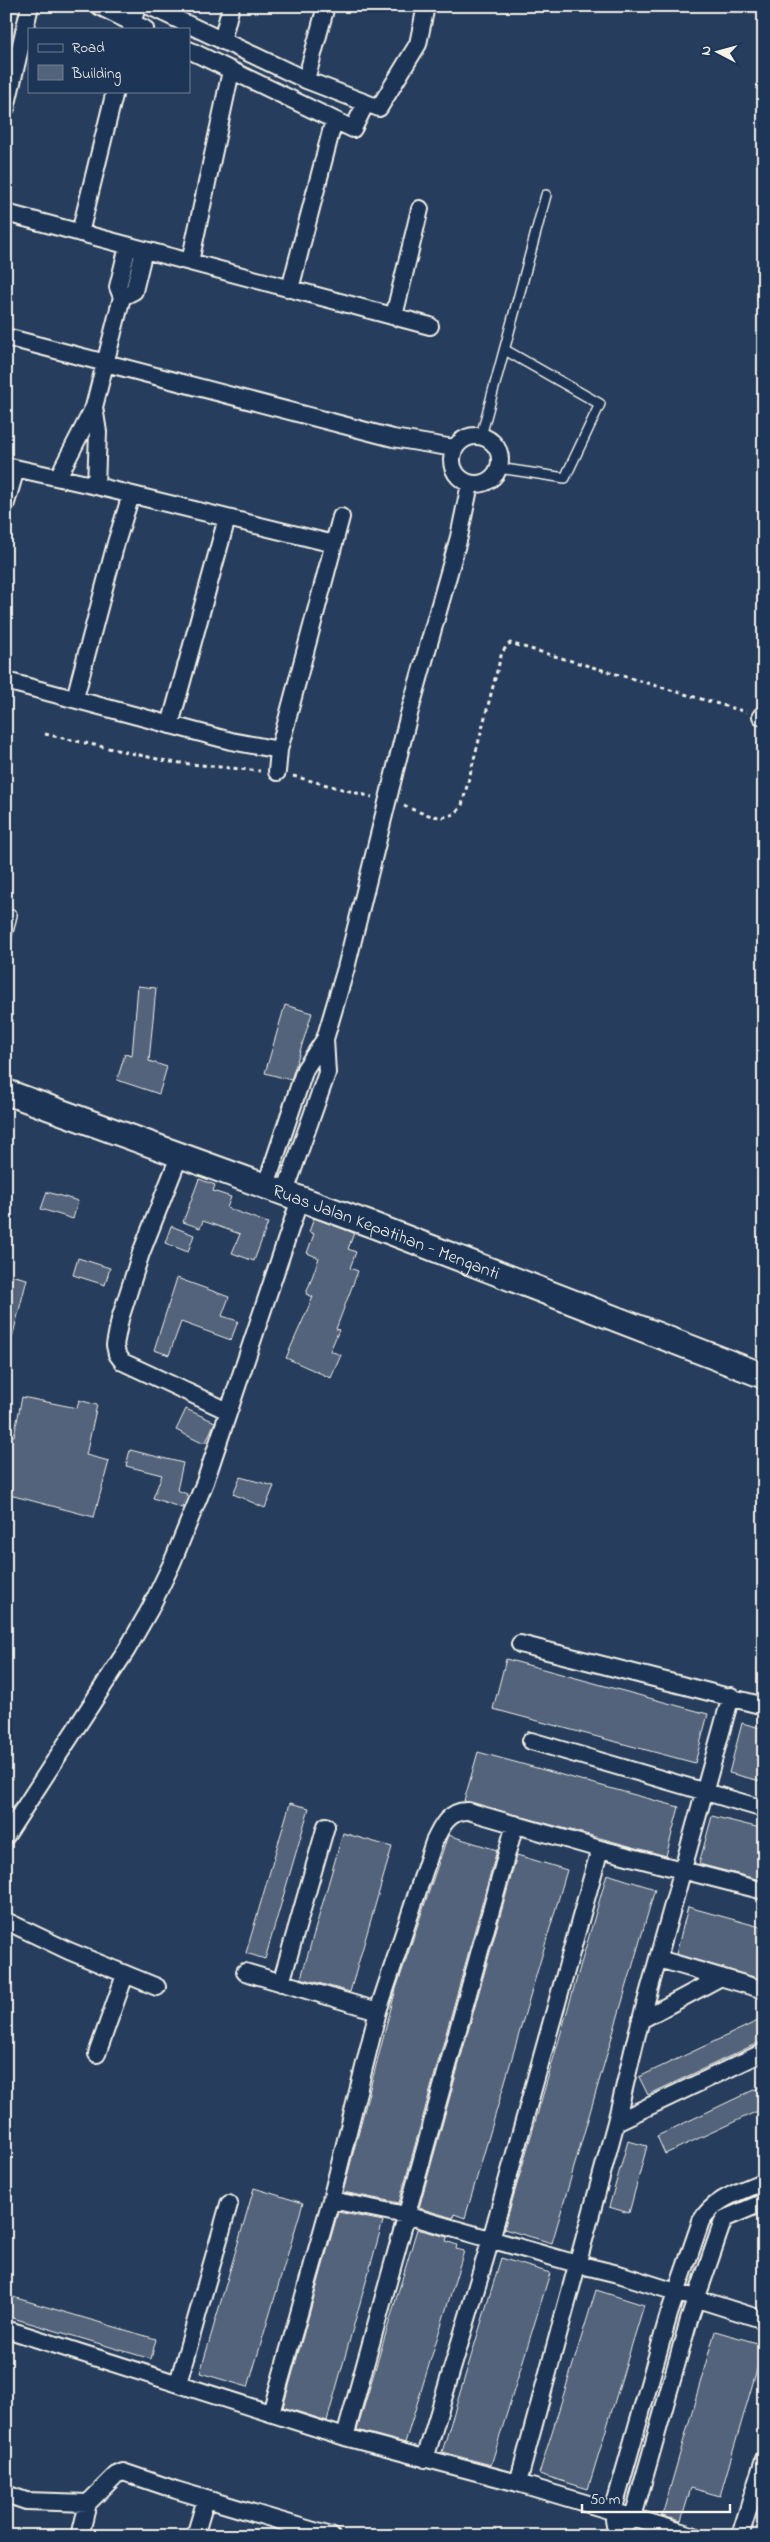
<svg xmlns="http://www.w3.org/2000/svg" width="770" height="2542" viewBox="0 0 770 2542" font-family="'Indie Flower',sans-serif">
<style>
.building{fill:#52647b;stroke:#f4f1e8}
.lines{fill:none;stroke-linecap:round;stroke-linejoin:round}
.service-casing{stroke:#f4f1e8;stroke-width:12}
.minor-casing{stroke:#f4f1e8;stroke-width:20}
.secondary-casing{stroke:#f4f1e8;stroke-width:28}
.path{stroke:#f4f1e8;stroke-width:3;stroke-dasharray:4 4;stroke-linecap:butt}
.service{stroke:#1d3557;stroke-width:9}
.minor{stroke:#1d3557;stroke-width:16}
.secondary{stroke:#1d3557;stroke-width:24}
.labels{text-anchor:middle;stroke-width:5;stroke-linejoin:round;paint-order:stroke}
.street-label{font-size:18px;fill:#f4f1e8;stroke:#1d3557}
</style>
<rect width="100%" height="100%" fill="#263d5d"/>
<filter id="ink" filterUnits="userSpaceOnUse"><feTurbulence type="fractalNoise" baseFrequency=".02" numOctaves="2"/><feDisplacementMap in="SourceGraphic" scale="10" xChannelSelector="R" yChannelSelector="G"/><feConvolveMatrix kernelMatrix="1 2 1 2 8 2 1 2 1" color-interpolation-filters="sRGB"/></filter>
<g filter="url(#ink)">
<path class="building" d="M138,986L156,988L149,1061L167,1067L159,1094L117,1080L125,1054L132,1056Z
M285,1005L312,1013L291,1080L265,1073Z
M199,1179L215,1185L213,1191L231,1197L227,1208L268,1223L254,1261L232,1253L240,1234L203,1221L200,1228L183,1222Z
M47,1192L78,1201L73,1219L41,1209Z
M314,1218L354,1233L348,1249L356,1252L350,1268L358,1271L336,1329L339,1330L330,1351L341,1355L331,1378L286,1358L313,1297L306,1294L319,1258L307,1253L314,1234L309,1232Z
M171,1226L194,1235L188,1252L165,1243Z
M78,1258L110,1268L105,1285L73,1275Z
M6,1274L27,1279L12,1338L6,1337Z
M177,1278L229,1297L222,1316L238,1321L231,1340L181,1322L169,1355L154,1350Z
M22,1397L77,1408L79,1400L97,1405L86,1455L109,1461L94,1517L6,1494V1434L14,1436Z
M186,1409L215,1422L206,1442H200L176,1430Z
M130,1450L183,1463L177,1490L187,1494L182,1508L153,1498L162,1475L126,1466Z
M240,1477L274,1486L265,1508L233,1494Z
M506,1659L708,1714L695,1763L493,1709Z
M742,1723L764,1729V1782L729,1773Z
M478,1752L679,1807L666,1856L464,1801Z
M290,1803L309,1808L265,1959L246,1953Z
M712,1816L764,1829V1881L699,1864Z
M343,1833L392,1847L350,1992L301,1978Z
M448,1835L497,1850L399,2203L343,2192L396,1989Z
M517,1855L567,1870L465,2218L454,2214L453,2218L419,2208Z
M607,1874L655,1889L552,2243L504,2229Z
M688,1907L764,1928V1980L676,1954Z
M764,2018V2040L648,2095L639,2077Z
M764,2085V2108L665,2154L657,2136Z
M628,2141L647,2146L629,2213L609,2207Z
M254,2188L303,2203L248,2387L200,2373Z
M338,2212L383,2221L327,2421L283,2407Z
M417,2229L447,2237L446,2241L457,2245L456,2249L464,2251L405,2443L357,2430Z
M501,2258L550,2273L491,2465L442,2452Z
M596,2290L644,2305L588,2489L539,2474Z
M6,2295L156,2339L151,2359L6,2316Z
M715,2331L764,2345L720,2496L691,2488L681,2521L662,2516Z"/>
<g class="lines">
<defs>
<path id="service" d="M481,436L546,195
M499,468L565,478L600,404L505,350
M6,940L12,915"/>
<path id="minor" d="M99,6L145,29
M149,6L306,80L379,108L418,44L426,6
M131,29L137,6
M222,41L231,6
M189,50L353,129L366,103
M306,80L326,6
M6,108L30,6
M6,213L430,326
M80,233L115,91
M190,262L231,71
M290,289L334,120
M122,297L134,291L144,250
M394,316L420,209
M6,337L393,438L454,448
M94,407L98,432L96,486
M452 460a24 24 0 1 1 48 0a24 24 0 1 1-48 0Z
M6,466L96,486L334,544
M58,477L94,407L122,297L118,287L128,246
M6,503L16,469
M6,681L231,741L279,750
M75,698L116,543L131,495
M761,716L764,717
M170,725L227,518
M277,772L279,750L341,517
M180,1154L141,1253L120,1319L115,1345L117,1354L123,1362L228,1411
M266,1185L305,1069L325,1039L346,968L409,714L459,537L470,484
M285,1192L327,1073L325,1039
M520,1644L764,1706
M531,1741L764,1809
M6,1836L126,1651L150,1609L172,1563L205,1482L300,1199
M6,1921L69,1951L157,1987
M659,1959L764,1990
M245,1972L378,2011
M281,1983L326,1826
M641,2020L721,1977
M97,2054L125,1975
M616,2122L764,2052
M764,2181C742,2191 714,2198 701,2221L669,2314L613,2511L616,2532L633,2517L689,2320L722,2224L726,2218L764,2202
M331,2200L406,2215L577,2264L622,2275L764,2320
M6,2329L345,2437L518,2483L695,2536
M178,2383L229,2204
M271,2413L331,2200L378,2011L434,1842C441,1827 449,1810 468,1811L600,1849L764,1891
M345,2437L515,1824
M425,2459L491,2239L600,1849
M518,2483L616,2122L637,2034L731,1696
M6,2494L26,2501L88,2503L116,2475L123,2472L176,2490L331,2536
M80,2536L88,2503
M195,2536L206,2499
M740,2536L764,2459"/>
<g id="secondary">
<path id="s1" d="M6,1092L375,1226L764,1376"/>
</g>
</defs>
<use href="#service" class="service-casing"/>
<use href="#minor" class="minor-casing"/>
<use href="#secondary" class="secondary-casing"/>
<path class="path" d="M45,734L171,762L260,771
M293,776L372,797
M404,806C422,813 450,827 462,805L502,652L510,643L746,712"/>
<use href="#service" class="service"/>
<use href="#minor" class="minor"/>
<use href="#secondary" class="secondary"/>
</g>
</g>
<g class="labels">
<g class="street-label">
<text dy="6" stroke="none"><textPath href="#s1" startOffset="405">Ruas Jalan Kepatihan - Menganti</textPath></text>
</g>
</g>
<rect width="770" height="2542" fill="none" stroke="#1d3557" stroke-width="25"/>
<rect x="12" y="12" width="745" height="2517" fill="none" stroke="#f4f1e8" stroke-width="2" filter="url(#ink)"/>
<rect x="28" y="28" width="162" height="65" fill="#1d3557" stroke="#738091"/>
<rect x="38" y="44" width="25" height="8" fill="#1d3557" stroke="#738091"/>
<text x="72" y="52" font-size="15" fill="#f4f1e8">Road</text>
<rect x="38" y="65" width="25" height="15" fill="#52647b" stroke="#738091"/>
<text x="72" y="78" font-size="15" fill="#f4f1e8">Building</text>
<g transform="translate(718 52) rotate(276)" stroke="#1d3557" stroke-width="4" paint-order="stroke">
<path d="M0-4L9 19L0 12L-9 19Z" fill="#f4f1e8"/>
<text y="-8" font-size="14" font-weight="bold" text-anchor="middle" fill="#f4f1e8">N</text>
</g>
<path d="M582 2504v8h148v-8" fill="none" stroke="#f4f1e8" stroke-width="2.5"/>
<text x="590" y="2504" font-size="15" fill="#f4f1e8" stroke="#1d3557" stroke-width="4" paint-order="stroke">50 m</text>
</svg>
